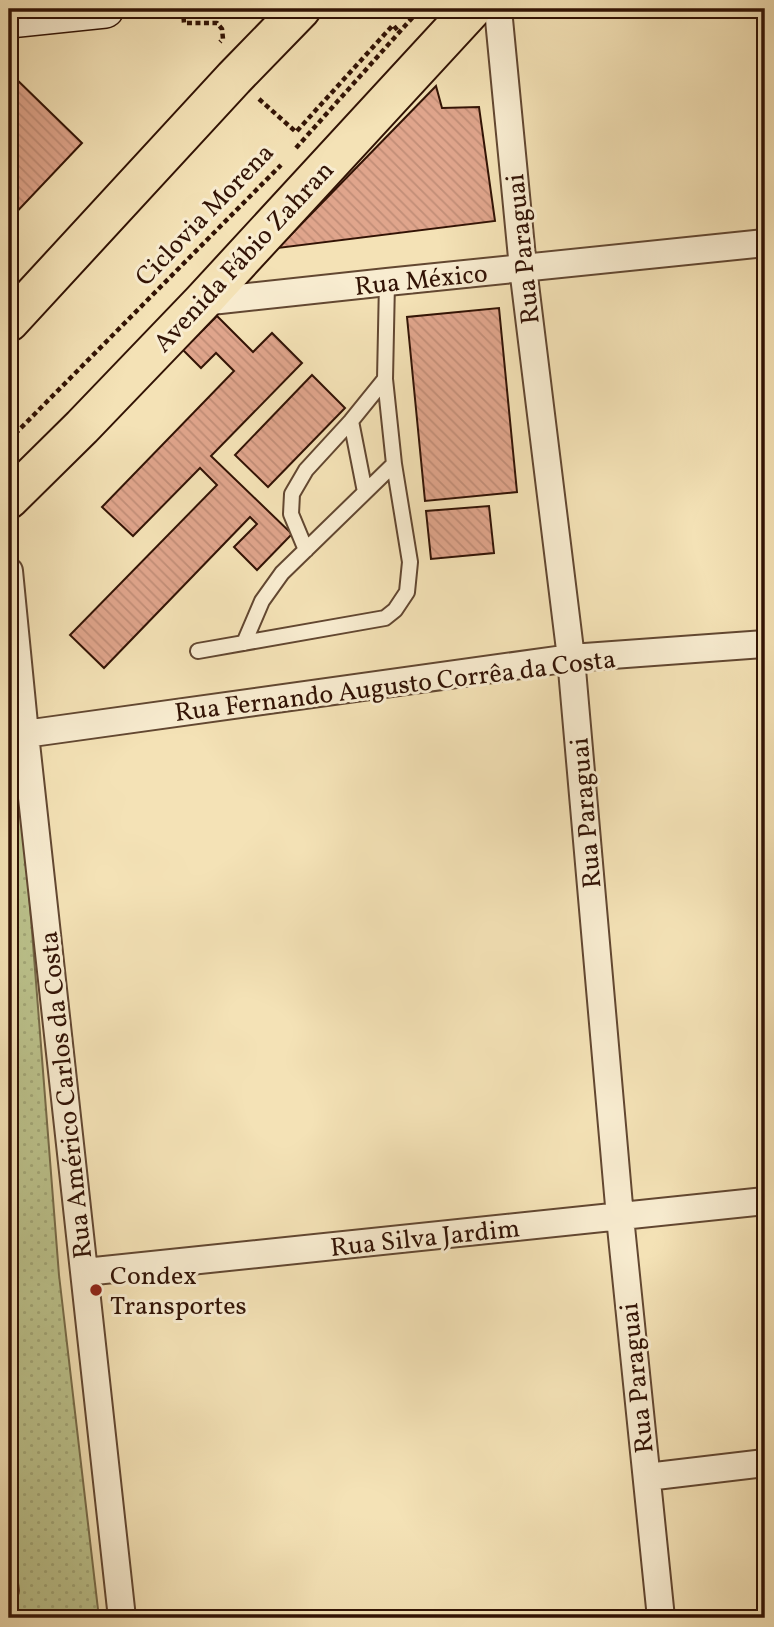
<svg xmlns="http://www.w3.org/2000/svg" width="774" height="1627" viewBox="0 0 774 1627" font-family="Vollkorn,serif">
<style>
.green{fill:url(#green-dots);stroke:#776b49;stroke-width:2}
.building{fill:url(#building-back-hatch);stroke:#321305;stroke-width:2}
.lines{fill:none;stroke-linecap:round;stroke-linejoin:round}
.lane-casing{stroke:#624731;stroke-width:18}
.street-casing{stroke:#624731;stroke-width:30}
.secondary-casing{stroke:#321305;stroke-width:40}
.primary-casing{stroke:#321305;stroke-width:42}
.path{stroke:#321305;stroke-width:4.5;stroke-dasharray:5 3.5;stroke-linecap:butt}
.lane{stroke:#f8ecd0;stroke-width:14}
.street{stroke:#f8ecd0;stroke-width:26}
.secondary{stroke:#f8ecd0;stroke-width:37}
.primary{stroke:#f4e2b6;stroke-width:38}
.poi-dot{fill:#8f2418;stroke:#f8ecd0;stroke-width:2.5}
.labels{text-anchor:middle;stroke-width:6;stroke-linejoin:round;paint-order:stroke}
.street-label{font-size:26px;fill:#321305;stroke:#f8ecd0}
.poi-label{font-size:26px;fill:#321305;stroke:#f8ecd0;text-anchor:start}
</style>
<defs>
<pattern id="green-dots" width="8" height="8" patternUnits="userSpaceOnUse" patternTransform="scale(1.75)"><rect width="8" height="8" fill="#bcc38d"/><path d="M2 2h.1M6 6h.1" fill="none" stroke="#a2a778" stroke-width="1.8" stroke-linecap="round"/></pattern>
<pattern id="building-back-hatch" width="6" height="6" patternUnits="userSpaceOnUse" patternTransform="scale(1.75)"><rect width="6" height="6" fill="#e0a58c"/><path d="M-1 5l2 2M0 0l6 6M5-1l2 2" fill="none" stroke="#c18d77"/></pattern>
</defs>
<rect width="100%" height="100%" fill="#f4e2b6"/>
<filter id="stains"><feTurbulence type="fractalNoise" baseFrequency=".00286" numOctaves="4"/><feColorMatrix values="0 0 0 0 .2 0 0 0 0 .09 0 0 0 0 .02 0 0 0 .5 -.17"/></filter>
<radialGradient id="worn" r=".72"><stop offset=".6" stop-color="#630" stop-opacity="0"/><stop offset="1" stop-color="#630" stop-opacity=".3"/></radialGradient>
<path class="green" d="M9,599L16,727L59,1275L99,1618H9Z"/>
<path class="building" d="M9,72L82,143L9,220Z
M436,86L442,108L479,107L495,221L278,248Z
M499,308L517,492L425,501L407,317Z
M217,316L253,352L272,333L302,363L211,456L292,534L257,570L234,547L257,524L250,517L104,668L70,635L217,485L200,468L133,536L102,507L234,371L216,353L201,368L183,350Z
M312,375L345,408L268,487L235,455Z
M489,506L494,553L431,559L426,511Z"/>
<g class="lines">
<defs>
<path id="lane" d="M351,421L365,492
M306,550L291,514L292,494L306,470L351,421L385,379
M244,643L262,601L282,573L394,464
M198,651L385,618L395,610L407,592L410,562L394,464L385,379L387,282
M9,1576L11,1591H9"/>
<path id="street" d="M498,9L523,268L571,658L620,1217L661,1618
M202,302L387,282L765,243
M9,571L25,734L122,1618
M25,734L571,658L765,644
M85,1272L765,1201
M647,1477L765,1463"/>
<path id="secondary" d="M9,19L105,9"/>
<path id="primary" d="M9,322L234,78L301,9
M9,499L82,427L202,302L472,9"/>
</defs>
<use href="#lane" class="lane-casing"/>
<use href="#street" class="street-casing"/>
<use href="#secondary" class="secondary-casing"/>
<use href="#primary" class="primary-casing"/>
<path class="path" d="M183,9L184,23H217L222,29L223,39L220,42
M259,99L296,132L393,25L400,33
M296,148L420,9
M9,440L281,165"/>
<use href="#lane" class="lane"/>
<use href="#street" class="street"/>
<use href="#secondary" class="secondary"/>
<use href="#primary" class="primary"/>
</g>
<circle class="poi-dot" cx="96" cy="1290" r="7"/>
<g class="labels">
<g class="street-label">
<text transform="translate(204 214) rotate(-46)" y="9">Ciclovia Morena</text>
<text transform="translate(522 249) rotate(-96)" y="9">Rua Paraguai</text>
<text transform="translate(243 256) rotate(-47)" y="9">Avenida Fábio Zahran</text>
<text transform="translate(421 279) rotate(-6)" y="9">Rua México</text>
<text transform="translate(395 685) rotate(-7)" y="9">Rua Fernando Augusto Corrêa da Costa</text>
<text transform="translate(585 813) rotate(-95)" y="9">Rua Paraguai</text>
<text transform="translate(65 1095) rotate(-96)" y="9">Rua Américo Carlos da Costa</text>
<text transform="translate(425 1237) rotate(-6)" y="9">Rua Silva Jardim</text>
<text transform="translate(636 1378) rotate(-96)" y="9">Rua Paraguai</text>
</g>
<g class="poi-label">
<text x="110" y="1284">Condex<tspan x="110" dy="30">Transportes</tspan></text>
</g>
</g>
<rect width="774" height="1627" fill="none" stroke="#f4e2b6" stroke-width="35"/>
<rect x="10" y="10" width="753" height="1606" fill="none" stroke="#321305" stroke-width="3.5"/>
<rect x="18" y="18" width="739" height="1592" fill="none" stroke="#321305" stroke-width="2"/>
<rect width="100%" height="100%" filter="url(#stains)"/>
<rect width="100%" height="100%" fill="url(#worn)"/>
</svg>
